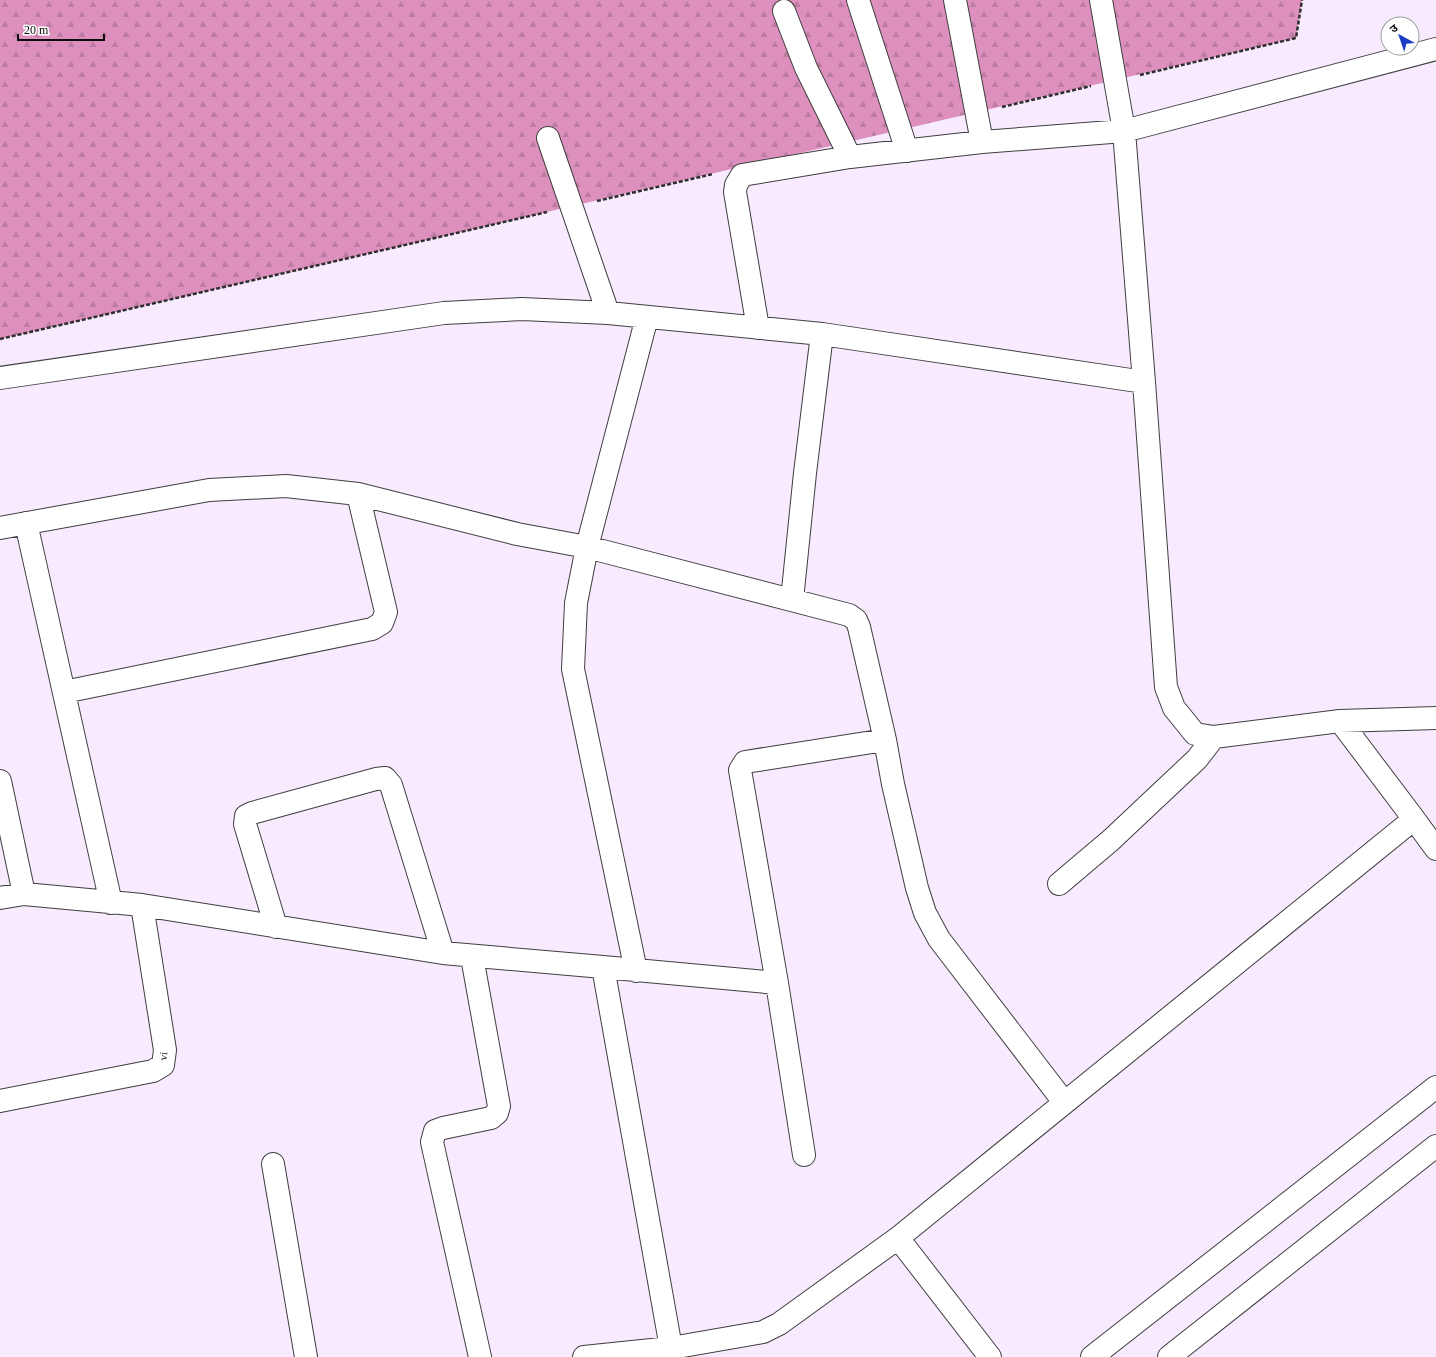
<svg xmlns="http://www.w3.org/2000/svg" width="1436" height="1357" viewBox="0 0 1436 1357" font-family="'Times New Roman','Noto Sans Devanagari',serif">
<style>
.forest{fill:url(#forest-firs)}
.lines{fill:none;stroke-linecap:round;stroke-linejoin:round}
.minor-casing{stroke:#3f3f3f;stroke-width:24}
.path{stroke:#2e2e2e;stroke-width:2.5;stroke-dasharray:4 2;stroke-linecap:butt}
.minor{stroke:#fff;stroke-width:22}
.labels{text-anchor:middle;stroke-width:4;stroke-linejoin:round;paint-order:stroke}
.street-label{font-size:11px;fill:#0c0c0c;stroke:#fff}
</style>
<defs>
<pattern id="forest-firs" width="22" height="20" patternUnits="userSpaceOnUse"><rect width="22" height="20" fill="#dd90bd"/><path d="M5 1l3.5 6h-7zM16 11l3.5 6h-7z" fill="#bc7ba1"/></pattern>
</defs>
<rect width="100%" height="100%" fill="#f8eaff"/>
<path class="forest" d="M0,0H1302L1296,38L0,339Z"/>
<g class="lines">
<defs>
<path id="minor" d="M858,0L907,151
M955,0L982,142
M784,11L806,68L850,157
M548,138L608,313
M758,328L735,192L736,185L742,175L850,157L982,142L1124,131L1436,49
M0,378L444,313L522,309L608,313L822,334L1144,382
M26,523L111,903
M0,528L209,490L286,486L358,494L517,534L587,547L849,615L856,620L859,627L885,740L893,784L917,888L925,913L939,939L1064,1102
M792,600L805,473L822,334
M64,692L372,629L382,623L386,612L358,494
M1340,721L1436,718
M0,781L24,894
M1414,819L1436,849
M1059,884L1111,840L1197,759L1214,737
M0,898L24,894L142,905L443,953L603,967L777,983
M276,927L245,824L246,816L252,813L376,779L385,778L391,785L443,953
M472,957L499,1106L497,1113L491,1118L443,1128L435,1131L432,1142L480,1357
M636,971L573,669L576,603L587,547L647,317
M0,1101L153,1071L163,1065L165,1050L142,905
M804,1155L777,983L740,770L745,762L885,740
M273,1164L306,1357
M898,1238L990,1357
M671,1348L763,1332L779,1324L898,1238L1414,819L1340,721L1214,737L1195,734L1174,708L1166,687L1144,382L1124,131L1101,0
M584,1357L671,1348L603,967
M1092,1357L1436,1087
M1169,1357L1436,1146"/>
</defs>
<use href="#minor" class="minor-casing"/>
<path class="path" d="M1140,75L1296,38L1302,0
M1002,107L1091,86
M597,201L713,174
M0,339L547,212"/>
<use href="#minor" class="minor"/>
</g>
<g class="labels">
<g class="street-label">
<text transform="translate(163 1056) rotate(-83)" y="4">vi</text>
</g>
</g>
<g transform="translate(1400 36) rotate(320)"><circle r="19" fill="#ffffff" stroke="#9e9e9e"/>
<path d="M0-3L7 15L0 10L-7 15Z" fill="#1c3cc3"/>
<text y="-6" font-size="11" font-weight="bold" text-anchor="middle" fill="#0c0c0c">उ</text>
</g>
<path d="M18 34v6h86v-6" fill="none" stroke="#0c0c0c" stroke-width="2"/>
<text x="24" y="34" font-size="12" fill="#0c0c0c" stroke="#ffffff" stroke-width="3" paint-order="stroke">20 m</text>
</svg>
